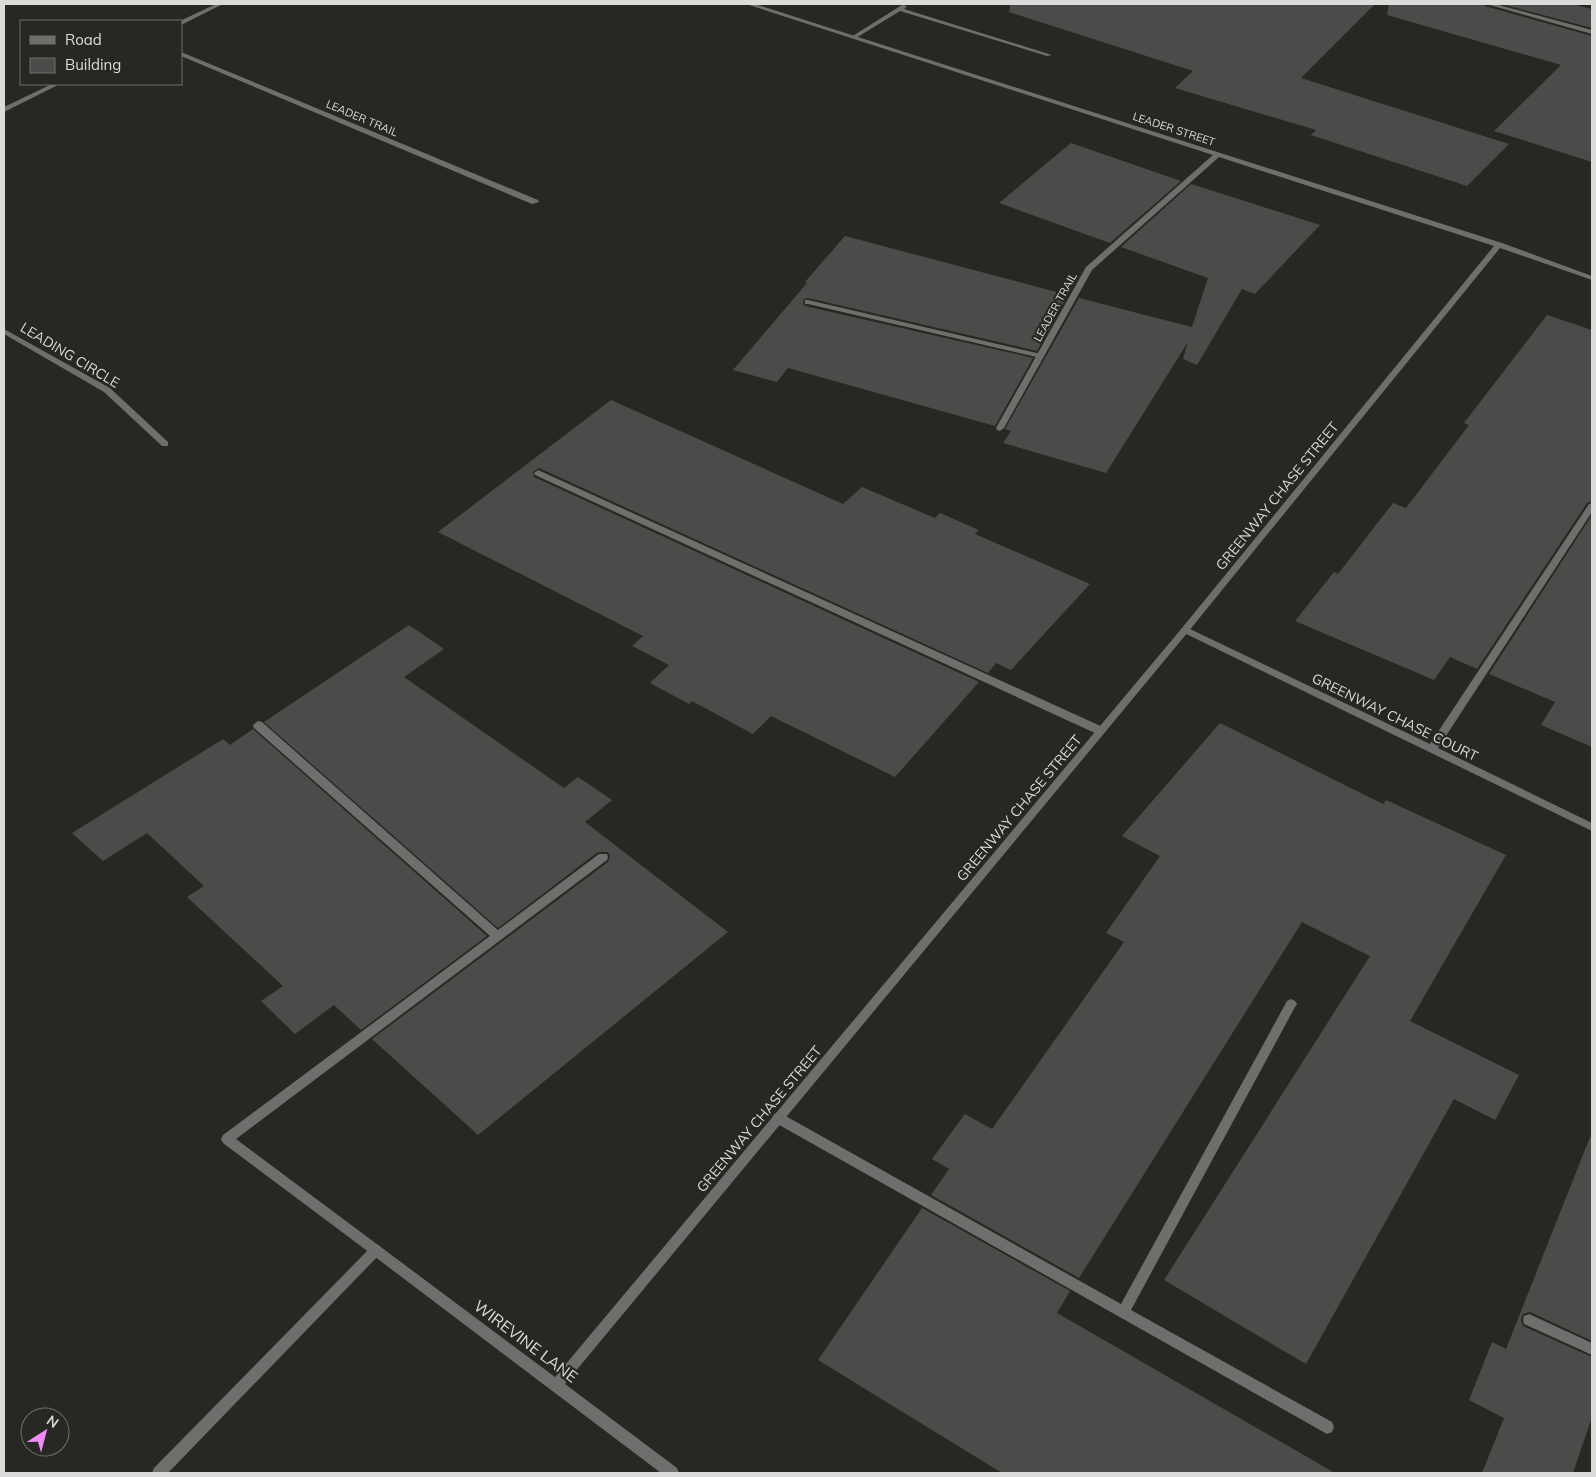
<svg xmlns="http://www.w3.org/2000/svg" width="1596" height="1477" viewBox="0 0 1596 1477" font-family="Mulish,sans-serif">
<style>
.building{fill:#4b4c49}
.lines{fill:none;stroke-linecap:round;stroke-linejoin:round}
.service{fill:#6e6e6d;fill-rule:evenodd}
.minor{fill:#6e6e6d;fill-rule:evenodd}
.labels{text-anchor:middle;stroke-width:4.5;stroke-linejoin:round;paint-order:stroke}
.far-street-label{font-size:11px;fill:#dbdbd9;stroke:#272724}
.street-label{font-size:14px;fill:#dbdbd9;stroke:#272724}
.near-street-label{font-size:16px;fill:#dbdbd9;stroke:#272724}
</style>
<rect width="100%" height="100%" fill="#272724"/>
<path class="building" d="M1010,4H1375L1301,78L1509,144L1467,186L1311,135L1316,130L1175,88L1193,71L1009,12Z
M1389,4H1484L1485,6L1592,36V162L1494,131L1561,65L1387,15Z
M1501,4H1571L1592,9V28Z
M1071,143L1181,181L1110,243L999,203Z
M1191,184L1320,225L1255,294L1242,289L1197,365L1183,359L1188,342L1106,473L1003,443L1011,431L1005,429L1079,298L1192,327L1208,278L1121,247Z
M845,236L1068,295L1037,351L808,298L804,299L803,304L805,306L1033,358L995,426L788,368L777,382L733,370L807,283L805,282Z
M1547,315L1592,330V501L1587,503L1477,669L1450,657L1434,680L1295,621L1334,572L1338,574L1393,503L1406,508L1469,425L1464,423Z
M611,400L843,504L862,487L935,518L940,513L979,530L975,534L1090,584L1011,670L996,663L988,673L539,468L533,472L534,477L979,682L895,777L771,716L753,734L692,701L689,704L650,683L669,665L632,646L643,636L438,532Z
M1592,515V747L1541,725L1555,702L1489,674Z
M409,625L444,649L404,677L564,788L578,777L612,800L585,822L728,932L478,1135L372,1039L608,862L610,856L608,852H598L498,928L264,722Z
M1220,723L1383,804L1386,800L1506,855L1410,1021L1519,1075L1495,1120L1454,1099L1306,1364L1164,1280L1370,956L1302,922L1079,1278L931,1195L949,1169L932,1159L965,1114L992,1129L1124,942L1106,933L1160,856L1122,836Z
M253,729L487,936L361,1030L334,1005L295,1034L261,1001L283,986L187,897L204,886L147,833L103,861L72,833L223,739L230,745Z
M1590,1137L1592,1138V1341L1530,1312L1523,1314L1521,1320L1523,1326L1592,1357V1417L1573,1473H1482L1504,1418L1469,1400L1492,1342L1506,1349Z
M922,1208L1070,1291L1057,1313L1335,1473H1002L818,1360Z"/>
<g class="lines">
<path class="service" d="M1486,4H1495L1592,30V34Z
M902,5L907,6L904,9L1052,55L1047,56L900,11L856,38L851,37Z
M805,300H808L1041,354L1045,356L1041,358L808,304H805Z
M538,470L1105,728L1106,731L1101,735L1097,734L535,475L534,473Z
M1592,503V512L1438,748L1592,823V831L1182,632L1180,630L1185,627L1188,628L1430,744L1589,504Z
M258,721L262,722L498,930L599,854H607L608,857L607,860L236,1139L362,1233L364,1237L362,1241L358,1243L354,1241L223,1143L221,1139L223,1135L490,936L254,728L253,725Z
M1291,999L1295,1001L1297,1004L1295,1007L1131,1310L1332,1422L1334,1427L1332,1432L1327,1434L774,1122L772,1118L774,1114L778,1113L782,1114L1121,1304L1287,1001Z
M376,1244L380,1246L382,1250L380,1254L168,1473H152L154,1468L372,1246Z
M1529,1314L1592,1343V1355L1524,1324L1523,1320L1524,1316Z"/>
<path class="minor" d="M216,4H223L181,25V21H180Z
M746,4H755L1502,243L1592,276V280L1500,248L1188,632L565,1384L677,1468L679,1473H661L354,1241L352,1237L354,1233L358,1231L362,1233L555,1377L1182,628L1494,246L1219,157L1092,270L1004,428L1000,431L997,430L996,428L1086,267L1213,155Z
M181,52L538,200L539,202L532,204L181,56Z
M52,84H60L4,112V107Z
M4,329L110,388L168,442V446H162L104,392L4,334Z"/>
</g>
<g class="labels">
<g class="far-street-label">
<text transform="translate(362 118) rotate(23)" y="4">LEADER TRAIL</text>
<text transform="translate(1174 129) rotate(18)" y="4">LEADER STREET</text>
<text transform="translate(1055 307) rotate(-61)" y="4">LEADER TRAIL</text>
</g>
<g class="street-label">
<text transform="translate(70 355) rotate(31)" y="5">LEADING CIRCLE</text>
<text transform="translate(1277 496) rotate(-51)" y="5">GREENWAY CHASE STREET</text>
<text transform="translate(1395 717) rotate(26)" y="5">GREENWAY CHASE COURT</text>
<text transform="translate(1019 808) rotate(-50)" y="5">GREENWAY CHASE STREET</text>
<text transform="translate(759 1119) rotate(-50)" y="5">GREENWAY CHASE STREET</text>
</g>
<g class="near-street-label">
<text transform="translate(526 1341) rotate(37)" y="6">WIREVINE LANE</text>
</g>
</g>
<rect width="1596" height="1477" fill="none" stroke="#dbdbd9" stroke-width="10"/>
<rect x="20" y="20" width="162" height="65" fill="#272724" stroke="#6f6f6c"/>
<rect x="30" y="36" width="25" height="8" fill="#6e6e6d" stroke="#6f6f6c"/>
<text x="65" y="45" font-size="15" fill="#dbdbd9">Road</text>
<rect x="30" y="58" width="25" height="15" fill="#4b4c49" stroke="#6f6f6c"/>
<text x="65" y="70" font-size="15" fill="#dbdbd9">Building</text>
<g transform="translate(45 1432) rotate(36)"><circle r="24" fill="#272724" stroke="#6f6f6c"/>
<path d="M0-4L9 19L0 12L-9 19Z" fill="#f08bf5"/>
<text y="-8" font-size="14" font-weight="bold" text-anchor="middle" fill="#dbdbd9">N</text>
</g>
</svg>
